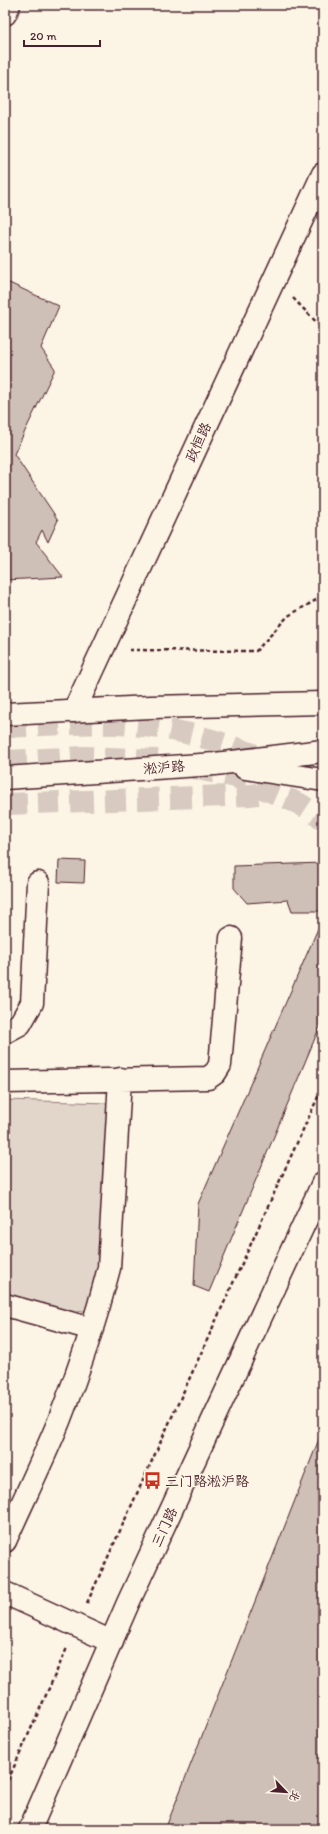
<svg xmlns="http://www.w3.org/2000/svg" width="328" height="1834" viewBox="0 0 328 1834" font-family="Itim,'LXGW WenKai TC',sans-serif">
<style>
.green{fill:#e2d5ca;stroke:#967a7a}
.building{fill:#cfc0b7;stroke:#4a1f2b}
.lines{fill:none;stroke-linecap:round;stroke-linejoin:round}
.major-tunnel{stroke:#d8cac0;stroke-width:22;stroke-dasharray:22 11;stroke-linecap:butt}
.minor-casing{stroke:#4a1f2b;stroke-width:25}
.major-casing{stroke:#4a1f2b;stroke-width:25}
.path{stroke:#4a1f2b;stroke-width:2.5;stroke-dasharray:4 3;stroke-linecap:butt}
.minor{stroke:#fcf5e5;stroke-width:22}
.major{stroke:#fcf5e5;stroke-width:22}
.labels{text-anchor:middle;stroke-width:3;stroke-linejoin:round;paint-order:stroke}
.street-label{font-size:14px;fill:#4a1f2b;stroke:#fcf5e5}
.poi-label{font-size:14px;fill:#4a1f2b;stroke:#fcf5e5;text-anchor:start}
</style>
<rect width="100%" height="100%" fill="#fcf5e5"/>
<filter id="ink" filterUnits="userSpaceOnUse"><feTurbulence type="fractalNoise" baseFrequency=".025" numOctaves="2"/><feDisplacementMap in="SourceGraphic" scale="8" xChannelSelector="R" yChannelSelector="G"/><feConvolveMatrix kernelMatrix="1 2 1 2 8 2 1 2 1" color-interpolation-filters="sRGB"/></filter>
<g filter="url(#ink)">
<path class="green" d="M5,1100L109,1103L96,1287L92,1303L84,1311L71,1313L5,1297Z"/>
<path class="building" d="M5,281L59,306L41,348L55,369L14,454L58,520L48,542L42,530L36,542L63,577L5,580Z
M59,860L85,861L84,883L58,882Z
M323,863V911H292L288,900L247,903L234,888V866Z
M323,917V1019L209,1292L194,1286L198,1204Z
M323,1429V1829H170L166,1827Z"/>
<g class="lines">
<path class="major-tunnel" d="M5,727C50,725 96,721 142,726C186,730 230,744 270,761
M5,761L84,757L158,760
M193,768L236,777L300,804L323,819
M5,804L251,795L269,792"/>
<defs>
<path id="minor" d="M5,14L9,5
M74,711L323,174
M5,1032L20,1024L32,1003L38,883
M5,1082L208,1078L215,1073L220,1065L231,938
M5,1305L92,1329
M5,1541C23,1501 42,1462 59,1421C79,1371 96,1320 109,1268L120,1079
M5,1593L112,1642
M30,1829L128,1603L323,1183"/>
<path id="major" d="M5,714L151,707L323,703
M245,768L323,780
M5,778L215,764L323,751"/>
</defs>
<use href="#minor" class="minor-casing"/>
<use href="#major" class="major-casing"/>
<path class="path" d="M293,298L323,329
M129,650L256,651L288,616L323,596
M87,1603L323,1086
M5,1787L67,1648"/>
<use href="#minor" class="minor"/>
<use href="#major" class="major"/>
</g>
</g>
<defs>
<symbol id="bus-bare" viewBox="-9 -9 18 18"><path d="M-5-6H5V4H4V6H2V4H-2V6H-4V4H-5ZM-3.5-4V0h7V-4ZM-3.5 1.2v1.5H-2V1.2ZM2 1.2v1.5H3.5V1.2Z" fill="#c8321e" stroke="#fcf5e5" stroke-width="2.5" paint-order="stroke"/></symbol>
</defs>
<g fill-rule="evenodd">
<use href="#bus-bare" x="140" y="1468" width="25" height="25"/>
</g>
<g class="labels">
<g class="street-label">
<text transform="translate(198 442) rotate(-65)" y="5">政恒路</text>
<text transform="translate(164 767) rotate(-4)" y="5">淞沪路</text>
<text transform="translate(164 1527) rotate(-65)" y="5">三门路</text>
</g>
<g class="poi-label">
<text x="165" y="1486">三门路淞沪路</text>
</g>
</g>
<rect width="328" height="1834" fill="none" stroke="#fcf5e5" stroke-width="20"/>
<rect x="10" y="10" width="308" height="1814" fill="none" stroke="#4a1f2b" stroke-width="1.5" filter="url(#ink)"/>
<g transform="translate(286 1792) rotate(115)" stroke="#fcf5e5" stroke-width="3" paint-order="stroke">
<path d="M0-3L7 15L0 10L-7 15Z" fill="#4a1f2b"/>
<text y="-6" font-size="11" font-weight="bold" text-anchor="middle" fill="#4a1f2b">北</text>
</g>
<path d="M24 40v6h76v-6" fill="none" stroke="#4a1f2b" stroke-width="2"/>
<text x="30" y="40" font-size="12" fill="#4a1f2b" stroke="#fcf5e5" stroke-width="3" paint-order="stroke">20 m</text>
</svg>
